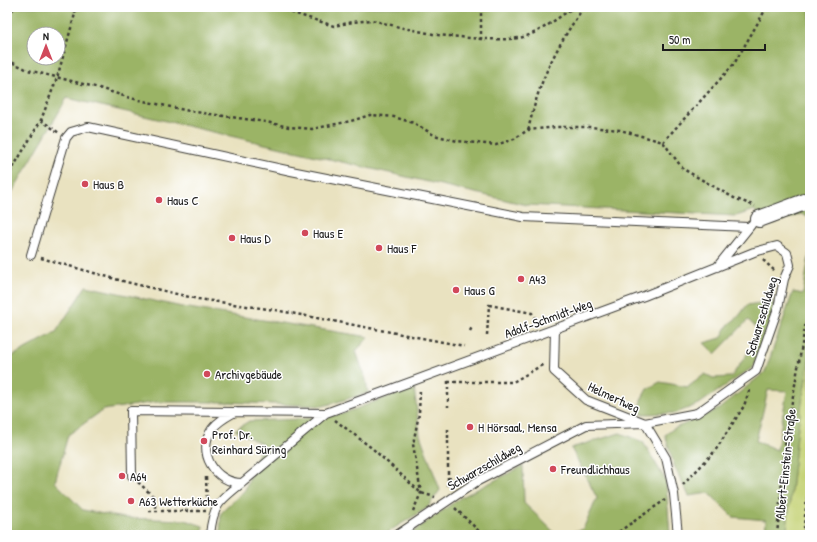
<svg xmlns="http://www.w3.org/2000/svg" width="817" height="542" viewBox="0 0 817 542" font-family="'Patrick Hand',sans-serif">
<style>
.green{fill:#c4d274;stroke:#707748}
.forest{fill:#9bb466;stroke:#5c6841;fill-rule:evenodd}
.lines{fill:none;stroke-linecap:round;stroke-linejoin:round}
.lane-casing{stroke:#3b3a35;stroke-width:10}
.street-casing{stroke:#3b3a35;stroke-width:18}
.path{stroke:#3b3a35;stroke-width:2.5;stroke-dasharray:3 3;stroke-linecap:butt}
.lane{stroke:#fff;stroke-width:8}
.street{stroke:#fff;stroke-width:16}
.poi-dot{fill:#d1495b;stroke:#fff;stroke-width:1.5}
.labels{text-anchor:middle;stroke-width:3;stroke-linejoin:round;paint-order:stroke}
.poi-label{font-size:13px;fill:#1c1c1c;stroke:#fff;text-anchor:start}
.street-label{font-size:13px;fill:#1c1c1c;stroke:#fff}
</style>
<rect width="100%" height="100%" fill="#fff"/>
<filter id="ink" filterUnits="userSpaceOnUse"><feTurbulence type="fractalNoise" baseFrequency=".025" numOctaves="2"/><feDisplacementMap in="SourceGraphic" scale="8" xChannelSelector="R" yChannelSelector="G"/><feConvolveMatrix kernelMatrix="1 2 1 2 8 2 1 2 1" color-interpolation-filters="sRGB"/></filter>
<filter id="wash" filterUnits="userSpaceOnUse"><feTurbulence type="fractalNoise" baseFrequency=".012" numOctaves="4" result="noise"/><feDisplacementMap in="SourceGraphic" scale="16" xChannelSelector="R" yChannelSelector="G"/><feGaussianBlur stdDeviation="0.9" result="paint"/><feColorMatrix in="noise" values="0 0 0 0 0 0 0 0 0 0 0 0 0 0 0 0 0 1.4 0 .05"/><feComposite in="paint" operator="in"/></filter>
<g filter="url(#wash)">
<rect width="100%" height="100%" fill="#e9e2c0"/>
<path class="green" d="M810,355V535H788L787,529L798,426Z"/>
<path class="forest" d="M7,7H810V218L801,214L771,225L768,217L759,220L755,210L736,216L527,205L67,98L7,201ZM34,34H58V58H34Z
M810,250V355L798,426L787,529L788,535H765L766,520L733,517L709,493L689,496L675,468L665,435L673,429L719,409L765,372L793,292L803,294ZM768,390L787,391L777,450L756,441Z
M86,286L182,307L369,337L356,351L366,380L368,393L323,406L225,402H156L103,410L68,435L55,482L83,510L124,518L185,520L203,526V535H7V359L56,332Z
M773,301V314L753,367L699,404L676,413L641,414V400L647,389L660,382L688,387L705,374L713,378L731,377L762,333L748,320L715,354L704,343L721,338L728,325L739,316L747,305Z
M414,387L420,435L440,490L427,508L383,535H220L221,513L245,490L262,444L235,430L249,421L302,419L342,414Z
M620,433L643,442L666,481L670,535H560L583,529L597,498L571,448Z
M523,466L524,503L557,535H409L460,498Z"/>
</g>
<g filter="url(#ink)">
<g class="lines">
<defs>
<path id="lane" d="M31,255L66,138L71,132L88,127L291,171L523,217L748,227
M717,267L751,225
M555,329L554,371L586,400L645,423L666,458L674,494L678,535
M326,413L644,296L754,252L777,246L787,253L790,265L784,279L778,308L756,371L697,413L645,423L586,425L476,482L397,535
M132,476L131,411L326,413L242,483C215,483 196,452 212,429C218,421 226,417 235,412
M210,535C213,505 219,501 242,483"/>
<path id="street" d="M759,219L810,200"/>
</defs>
<use href="#lane" class="lane-casing"/>
<use href="#street" class="street-casing"/>
<path class="path" d="M274,7L334,26L353,22L372,20L403,28L438,35L481,39
M481,7V39C492,39 506,40 518,38C538,35 557,18 574,7
M7,14L16,7
M7,60L28,70L99,88L130,98L189,111L266,122L289,127L312,129L351,121L370,115L394,117L414,123L434,135L457,141L496,145L514,139L528,130L557,127H590L620,130L663,142L683,169L734,198L755,206
M41,120L59,133
M528,130C531,118 534,106 538,94C548,63 565,34 584,7
M663,142L734,64L767,7
M7,178L41,120L57,78L75,14V7
M41,258L126,282L198,299L275,310L464,346
M763,260L776,272
M470,331L472,327
M487,335L489,305L532,313L538,324
M448,381V407
M448,382H513L544,364
M335,420L373,449L421,493L435,497
M448,429V489
M206,477L207,504
M448,478L461,480
M138,482L155,498V511
M683,485L715,451L744,406L750,388
M455,508L483,535
M149,511H206
M413,511L421,493L413,444L419,414L420,389
M804,526L810,533
M614,535L665,500
M777,535L786,436L810,299
M805,535L804,526L810,471"/>
<use href="#lane" class="lane"/>
<use href="#street" class="street"/>
</g>
</g>
<g class="poi-dot">
<circle cx="85" cy="184" r="4"/>
<circle cx="159" cy="200" r="4"/>
<circle cx="305" cy="233" r="4"/>
<circle cx="232" cy="238" r="4"/>
<circle cx="379" cy="248" r="4"/>
<circle cx="521" cy="279" r="4"/>
<circle cx="456" cy="290" r="4"/>
<circle cx="207" cy="374" r="4"/>
<circle cx="470" cy="427" r="4"/>
<circle cx="204" cy="441" r="4"/>
<circle cx="553" cy="469" r="4"/>
<circle cx="122" cy="476" r="4"/>
<circle cx="131" cy="501" r="4"/>
</g>
<g class="labels">
<g class="poi-label">
<text x="93" y="189">Haus B</text>
<text x="167" y="205">Haus C</text>
<text x="313" y="238">Haus E</text>
<text x="240" y="243">Haus D</text>
<text x="387" y="253">Haus F</text>
<text x="529" y="284">A43</text>
<text x="464" y="295">Haus G</text>
<text x="215" y="379">Archivgebäude</text>
<text x="478" y="432">H Hörsaal, Mensa</text>
<text x="212" y="439">Prof. Dr.<tspan x="212" dy="15">Reinhard Süring</tspan></text>
<text x="561" y="474">Freundlichhaus</text>
<text x="130" y="481">A64</text>
<text x="139" y="506">A63 Wetterküche</text>
</g>
<g class="street-label">
<text transform="translate(761 316) rotate(-73)" y="5">Schwarzschildweg</text>
<text transform="translate(548 318) rotate(-20)" y="5">Adolf-Schmidt-Weg</text>
<text transform="translate(614 397) rotate(25)" y="5">Helmertweg</text>
<text transform="translate(785 464) rotate(-84)" y="5">Albert-Einstein-Straße</text>
<text transform="translate(484 466) rotate(-30)" y="5">Schwarzschildweg</text>
</g>
</g>
<rect width="817" height="542" fill="none" stroke="#fff" stroke-width="24"/>
<g transform="translate(46 46)"><circle r="19" fill="#ffffff" stroke="#a4a4a4"/>
<path d="M0-3L7 15L0 10L-7 15Z" fill="#d1495b"/>
<text y="-6" font-size="11" font-weight="bold" text-anchor="middle" fill="#1c1c1c">N</text>
</g>
<path d="M663 44v6h102v-6" fill="none" stroke="#1c1c1c" stroke-width="2"/>
<text x="669" y="44" font-size="12" fill="#1c1c1c" stroke="#ffffff" stroke-width="3" paint-order="stroke">50 m</text>
</svg>
